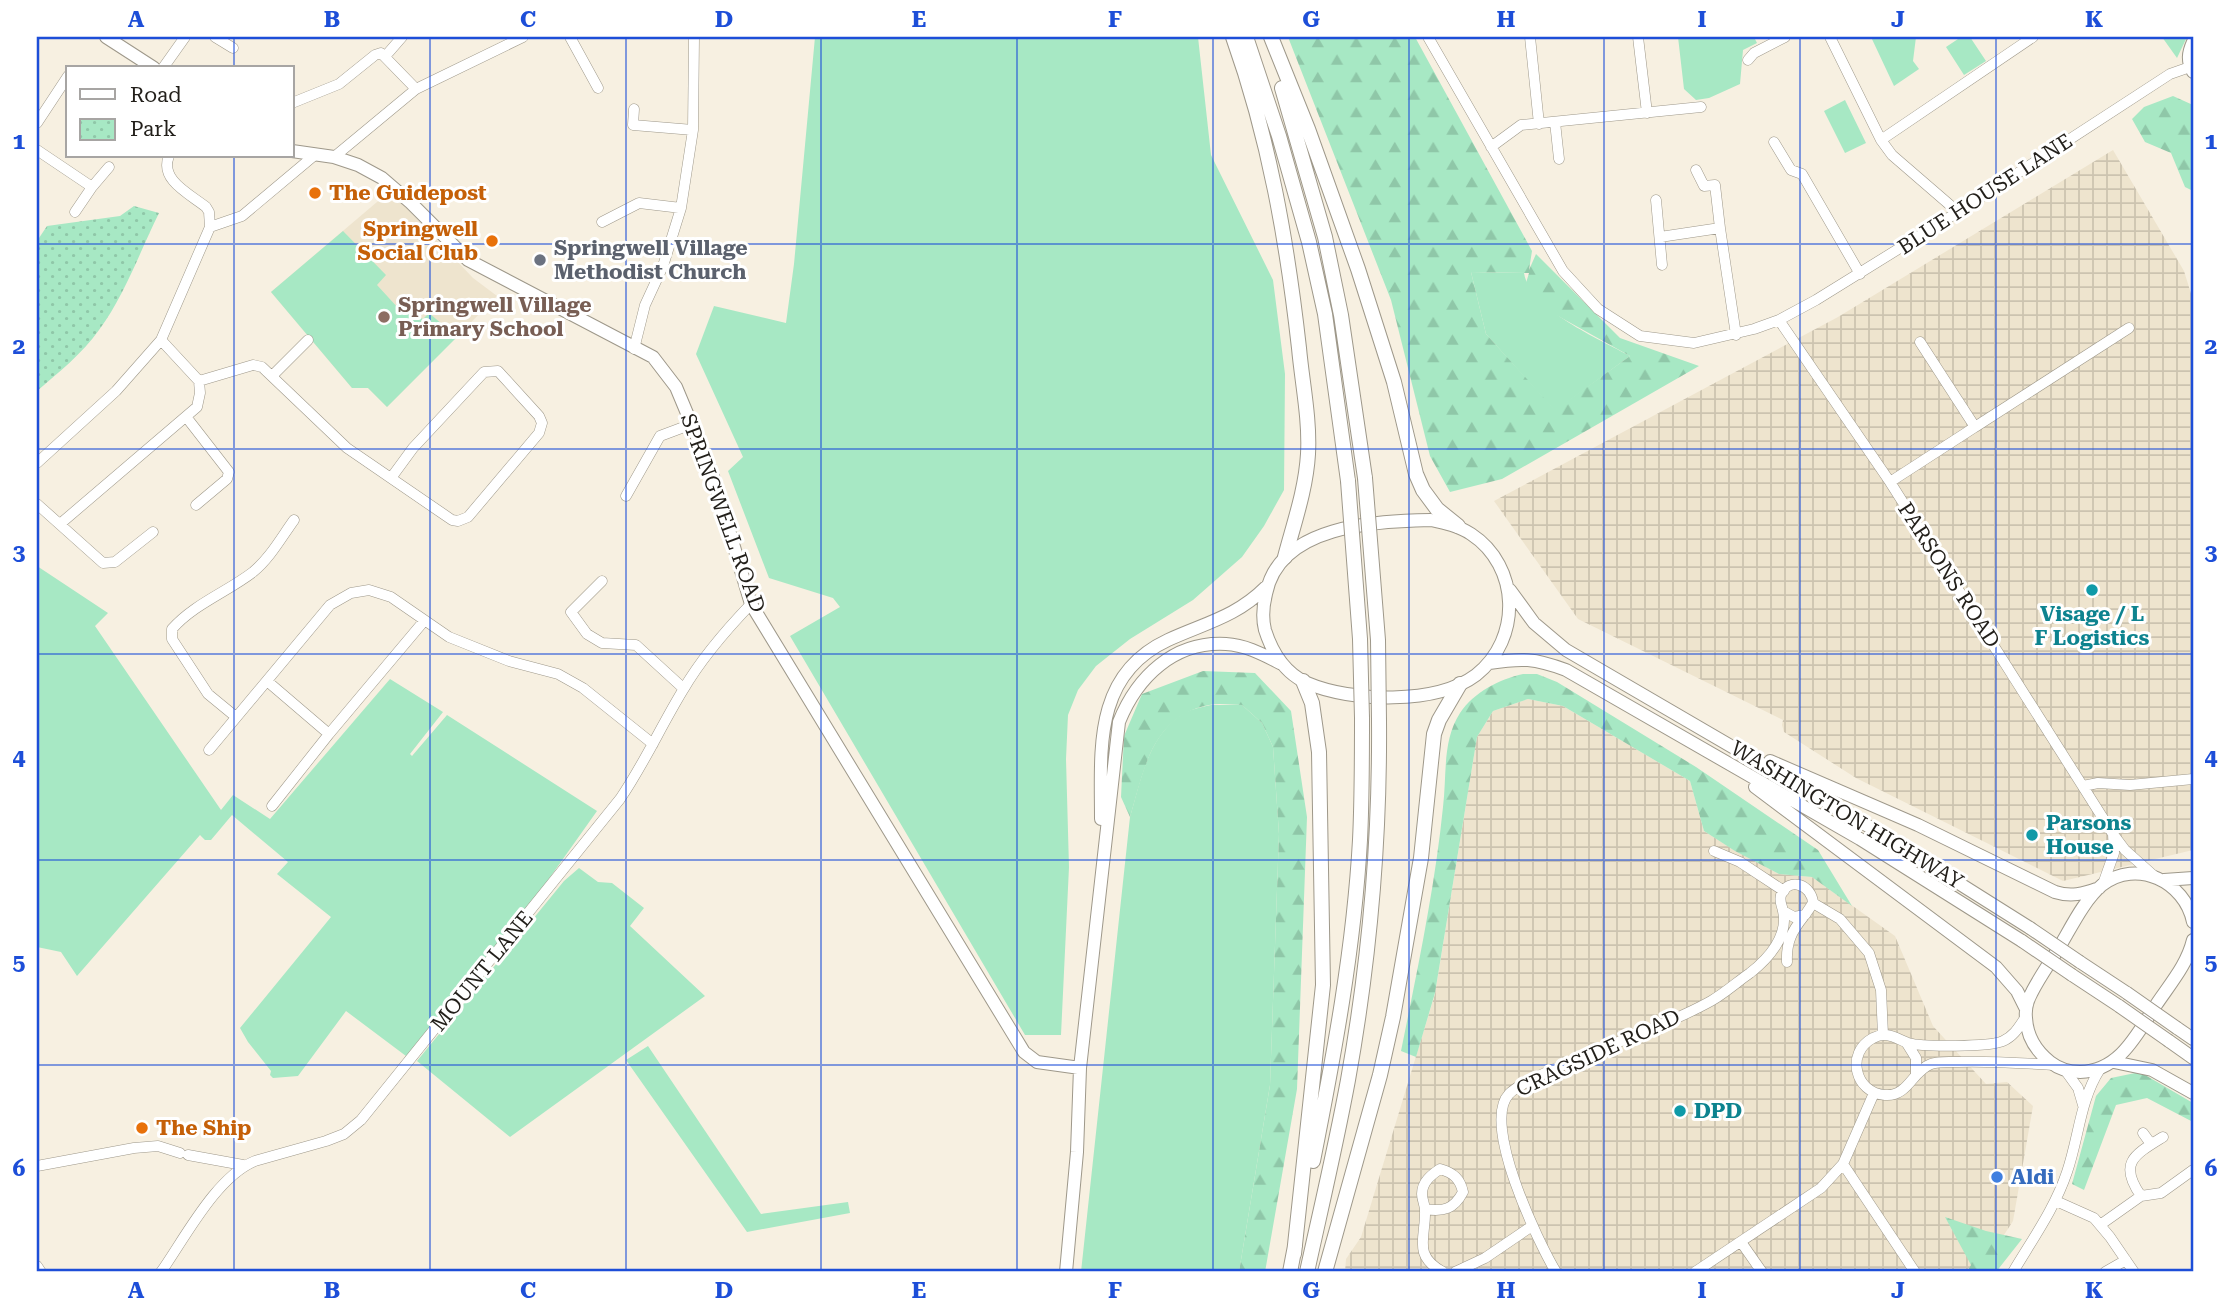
<svg xmlns="http://www.w3.org/2000/svg" width="2230" height="1309" viewBox="0 0 2230 1309" font-family="'Roboto Serif',serif">
<style>
.built{fill:#eee4ce}
.industrial{fill:url(#industrial-grid)}
.grass{fill:#a7e8c4}
.forest{fill:url(#forest-firs);fill-rule:evenodd}
.park{fill:url(#park-dots)}
.lines{fill:none;stroke-linecap:round;stroke-linejoin:round}
.minor-casing{stroke:#9e988a;stroke-width:11}
.major-casing{stroke:#9e988a;stroke-width:14}
.highway-casing{stroke:#9e988a;stroke-width:16}
.minor{stroke:#fff;stroke-width:10}
.major{stroke:#fff;stroke-width:12}
.highway{stroke:#fff;stroke-width:14}
.major-bridge-casing{stroke:#9e988a;stroke-width:14;stroke-linecap:butt}
.highway-bridge-casing{stroke:#9e988a;stroke-width:16;stroke-linecap:butt}
.major-bridge{stroke:#fff;stroke-width:12}
.highway-bridge{stroke:#fff;stroke-width:14}
.grid{fill:none;stroke:#1d4ed8;stroke-width:2;stroke-opacity:0.55}
.food-dot{fill:#e8710a;stroke:#fff;stroke-width:2.5}
.worship-dot{fill:#6b7280;stroke:#fff;stroke-width:2.5}
.education-dot{fill:#8d6e63;stroke:#fff;stroke-width:2.5}
.culture-dot{fill:#0f9aa8;stroke:#fff;stroke-width:2.5}
.shop-dot{fill:#3f7fe0;stroke:#fff;stroke-width:2.5}
.labels{text-anchor:middle;stroke-width:6;stroke-linejoin:round;paint-order:stroke}
.food-label{font-size:21px;font-weight:bold;fill:#c56008;stroke:#fff;text-anchor:start}
.street-label{font-size:21px;fill:#221f1a;stroke:#fff}
.worship-label{font-size:21px;font-weight:bold;fill:#5b616d;stroke:#fff;text-anchor:start}
.education-label{font-size:21px;font-weight:bold;fill:#785e54;stroke:#fff;text-anchor:start}
.culture-label{font-size:21px;font-weight:bold;fill:#0d838f;stroke:#fff;text-anchor:start}
.shop-label{font-size:21px;font-weight:bold;fill:#366cbe;stroke:#fff;text-anchor:start}
.neatline{fill:none;stroke:#1d4ed8;stroke-width:2.5}
.grid-label{font-size:23px;text-anchor:middle;font-weight:bold;fill:#1d4ed8}
</style>
<defs>
<pattern id="industrial-grid" width="8" height="8" patternUnits="userSpaceOnUse" patternTransform="scale(1.75)"><rect width="8" height="8" fill="#eee4ce"/><path d="M0 4h8M4 0v8" fill="none" stroke="#ccc3b0"/></pattern>
<pattern id="forest-firs" width="22" height="20" patternUnits="userSpaceOnUse" patternTransform="scale(1.75)"><rect width="22" height="20" fill="#a7e8c4"/><path d="M5 1l3.5 6h-7zM16 11l3.5 6h-7z" fill="#8fc7a8"/></pattern>
<pattern id="park-dots" width="8" height="8" patternUnits="userSpaceOnUse" patternTransform="scale(1.75)"><rect width="8" height="8" fill="#a7e8c4"/><path d="M2 2h.1M6 6h.1" fill="none" stroke="#8fc7a8" stroke-width="1.8" stroke-linecap="round"/></pattern>
</defs>
<rect width="100%" height="100%" fill="#f7f0e1"/>
<path class="built" d="M390,191L473,278L497,296L387,407L368,388H352L271,292Z"/>
<path class="industrial" d="M2113,150L2184,271L2193,300V850L2063,881L1856,778L1784,732L1782,725L1783,720L1578,619L1494,501L1838,317Z
M1528,699L1563,706L1690,781L1704,831L1736,851L1779,874L1812,877L1895,936L1933,1026L1986,1084L2007,1082L2033,1106L2013,1221L1980,1272H1345L1346,1259L1361,1237L1435,994L1477,737L1493,711Z"/>
<path class="grass" d="M815,37H1198L1211,155L1273,280L1285,374L1284,490L1264,526L1242,557L1193,600L1130,639L1096,666L1078,690L1068,715L1066,759L1069,867L1061,1035H1025L790,636L840,607L833,598L769,578L728,471L743,457L696,354L714,306L786,323L794,264Z
M1678,37H1754L1757,43L1743,50L1740,84L1709,98L1696,100L1684,89Z
M1871,37H1916L1913,61L1919,69L1894,86Z
M1961,37H1970L1986,61L1964,75L1946,47Z
M2162,37H2187L2177,58Z
M1845,100L1866,143L1845,153L1824,111Z
M343,231L386,275L377,285L399,309L423,319L429,313L457,337L387,407L368,388H352L271,292Z
M1471,272L1524,273C1530,310 1600,339 1630,356L1555,411L1486,334Z
M37,566L108,613L95,626L221,810L233,795L270,819L390,679L443,712L410,754L412,756L447,715L597,811L492,959L410,1059L346,1011L298,1076L273,1078L270,1075L271,1071L248,1042L240,1028L331,917L277,874L288,862L232,815L211,840H205L200,835L77,976L61,952L37,947Z
M1211,705H1242L1262,723L1273,747L1279,834L1270,1085L1239,1272H1081L1130,817C1141,780 1148,735 1184,713C1192,709 1202,707 1211,705Z
M579,868L598,882L612,883L644,908L630,926L705,996L510,1137L417,1061L564,881Z
M648,1046L761,1214L848,1202L850,1213L747,1232L626,1060Z"/>
<path class="forest" d="M1288,37H1415L1532,251L1529,270L1536,254L1620,338L1699,366L1502,479L1450,492L1430,456L1391,300ZM1471,272L1529,273L1526,283L1534,298L1549,311L1630,356L1555,410L1486,334Z
M2173,96L2193,105V191L2185,187L2171,153L2145,142L2132,119L2144,107Z
M1203,671L1255,673L1291,711L1307,817L1297,1089L1265,1272H1239L1270,1085L1279,834L1273,747L1262,723L1242,705C1231,705 1219,703 1209,705C1152,716 1144,770 1130,817L1121,797L1124,736L1142,694Z
M1523,674H1537L1557,682L1696,767L1818,850L1852,906L1812,877L1779,874L1735,851L1704,831L1690,781L1563,706L1528,699L1493,711L1477,737L1435,993L1416,1057L1401,1051C1417,972 1435,887 1443,807C1447,775 1442,741 1460,713C1474,692 1500,679 1523,674Z
M2140,1072L2193,1103V1122L2147,1098L2116,1105L2084,1190L2072,1184L2096,1096L2111,1078Z
M1945,1217L1986,1231L2022,1239L1996,1272H1967L1971,1265Z"/>
<path class="park" d="M134,206L159,213C140,251 125,295 99,330C82,354 59,372 37,391V241L47,226L120,216Z"/>
<g class="lines">
<defs>
<path id="minor" d="M215,37L233,48
M570,37L598,88
M1428,37L1563,271L1598,309L1640,336L1694,343L1754,329L1779,320L1816,300L1958,212L2170,74L2190,67
M1530,37L1539,124
M1638,37L1647,113
M1830,37L1881,140L1892,155L1958,212
M389,52L402,37
M1748,60L1754,53L1785,37
M163,68L185,37
M292,103L339,84L375,55L381,53L416,89
M634,109L633,125L693,130
M1555,122L1559,159
M37,123L68,76
M1881,140L2033,37
M1774,142L1791,170L1802,174L1860,274
M1491,147L1521,125L1701,107
M37,150L92,187L109,167
M334,157L416,89L523,37
M1696,170L1704,186L1715,185L1720,228
M1656,200L1662,265
M75,212L92,187
M602,222L639,203L681,208
M210,227L242,216L316,154
M1660,237L1720,228L1736,335
M1779,320L1890,482L2113,834L2125,850L2153,875
M634,349L645,305L663,266L681,208L693,130L694,37
M272,376L308,340
M199,381L253,365L262,367L347,448L452,520L458,521L468,517L539,433L542,423L539,416L498,371L484,372L413,448L391,478
M187,418L229,472L227,479L196,505
M1975,427L2129,328
M37,463L116,391L161,340L210,227L209,212L206,207C190,194 159,180 169,156
M1890,482L1975,427L1920,342
M626,496L660,436L692,424
M37,504L103,563L115,562L153,532
M60,524L197,407L200,393L199,381L161,340
M602,581L571,612L587,634L602,643L636,645L683,688
M267,681L329,734L272,806
M236,717L208,694L172,639V629C194,604 227,592 253,572C270,558 281,538 294,520
M329,734L424,621
M209,750L330,605L351,593L369,590L391,597L449,637L509,661L558,674L583,688L653,744
M2083,786L2098,783L2130,785L2193,779
M1714,851L1740,862L1784,891
M2103,884L2114,853L2113,834
M1813,903L1840,919L1869,953L1881,990L1883,1035
M1787,962C1786,942 1792,931 1804,916
M2025,1018C2019,1027 2014,1036 2003,1041C1990,1047 1922,1047 1908,1043C1895,1038 1887,1031 1873,1038C1845,1053 1855,1093 1885,1095C1908,1097 1912,1071 1931,1064C1939,1061 1949,1062 1958,1062C1990,1061 2022,1063 2054,1065
M1906,1042L1916,1058V1074
M2065,1070L2078,1088L2083,1105
M2143,1133L2151,1144
M188,1155L243,1165
M1843,1164L1915,1272
M37,1166L134,1148L158,1146L180,1153
M2141,1196C2118,1163 2134,1155 2163,1137
M2056,1201L2094,1218L2110,1237L2134,1272
M1425,1209C1444,1212 1454,1209 1463,1192C1460,1179 1454,1173 1440,1169C1431,1175 1422,1182 1422,1194C1422,1200 1425,1205 1425,1210C1426,1238 1412,1255 1443,1272
M2100,1225L2141,1196L2161,1193L2193,1170
M1741,1242L1762,1272
M37,1266L41,1272
M161,1272C185,1238 216,1177 255,1161L326,1141L344,1134L361,1120L620,799C644,764 661,726 683,690C701,659 726,630 751,604
M1455,1272L1485,1258L1532,1226
M1556,1272C1538,1242 1481,1123 1509,1094C1520,1082 1564,1065 1580,1058C1623,1039 1670,1024 1711,1001C1725,993 1737,982 1750,973C1768,959 1789,936 1783,911C1782,905 1779,902 1781,895C1789,876 1812,885 1813,903L1805,915L1794,917L1783,911
M1695,1272L1821,1188L1843,1164L1874,1093
M2013,1272C2032,1240 2055,1208 2067,1172C2079,1137 2080,1100 2100,1069
M2105,1272L2126,1260"/>
<path id="major" d="M106,37L154,68
M2193,42C2188,53 2187,61 2193,72
M292,151L334,157L358,165L382,178L411,203L468,260L653,357L676,387L712,473L751,604L1024,1052L1037,1062L1080,1068
M1431,520C1445,523 1459,526 1471,534C1520,566 1522,639 1476,675C1436,705 1351,702 1307,683C1285,673 1272,652 1265,630C1262,618 1263,606 1266,594C1279,525 1376,521 1431,520Z
M1510,590L1534,623L1566,650L1868,826L2030,928
M1489,663C1522,658 1534,658 1566,670L1860,839L2022,941
M1770,761L1918,825L2055,892C2071,897 2083,894 2099,888
M1755,787L1996,967L2017,991L2026,1009
M1101,819C1101,749 1093,675 1168,640C1205,623 1236,617 1266,587
M2164,880L2193,878
M2193,922C2185,882 2137,858 2102,885C2083,901 2070,930 2057,951C2049,964 2039,978 2032,992C2028,999 2025,1009 2026,1018C2027,1036 2036,1051 2050,1062C2059,1069 2070,1072 2080,1072C2120,1071 2137,1034 2156,1005C2170,984 2187,965 2193,940
M2080,962L2127,993
M2072,975L2119,1006
M2177,1028L2193,1039
M2169,1041L2193,1058
M2114,1062L2152,1070L2193,1093
M1066,1272L1077,1152L1080,1068L1119,722C1137,677 1174,641 1226,644C1246,645 1264,655 1282,664"/>
<path id="highway" d="M1233,37C1269,138 1287,241 1299,348C1302,382 1310,419 1308,454C1306,489 1294,523 1285,557
M1246,37L1279,136L1309,242L1325,314L1348,481
M1271,37L1308,129L1358,269L1394,382L1416,474L1423,490L1437,509L1458,526
M1282,88L1325,237L1341,315L1365,478
M1313,1161C1334,1055 1354,948 1360,840C1362,800 1362,759 1362,718
M1294,1254L1323,985L1319,752L1312,703L1303,681
M1290,1272L1295,1246
M1307,1272C1321,1208 1336,1145 1348,1080C1369,963 1380,841 1379,721
M1325,1272L1380,1075L1393,1017L1421,858L1434,734L1439,720L1460,684"/>
</defs>
<use href="#minor" class="minor-casing"/>
<use href="#major" class="major-casing"/>
<use href="#highway" class="highway-casing"/>
<use href="#minor" class="minor"/>
<use href="#major" class="major"/>
<use href="#highway" class="highway"/>
<defs>
<path id="major-bridge" d="M2030,928L2080,962
M2022,941L2072,975
M2127,993L2177,1028
M2119,1006L2169,1041"/>
<path id="highway-bridge" d="M1365,478L1378,640L1379,721
M1348,481L1360,639L1362,718"/>
</defs>
<use href="#major-bridge" class="major-bridge-casing"/>
<use href="#highway-bridge" class="highway-bridge-casing"/>
<use href="#major-bridge" class="major-bridge"/>
<use href="#highway-bridge" class="highway-bridge"/>
</g>
<path class="grid" d="M234,37V68M430,37V1272M626,37V1272M821,37V1272M1017,37V1272M1213,37V1272M1409,37V1272M1604,37V1272M1800,37V1272M1996,37V1272M234,156V1272M37,244H2193M37,449H2193M37,654H2193M37,860H2193M37,1065H2193"/>
<g class="food-dot">
<circle cx="315" cy="193" r="7"/>
<circle cx="492" cy="241" r="7"/>
<circle cx="142" cy="1128" r="7"/>
</g>
<circle class="worship-dot" cx="540" cy="260" r="7"/>
<circle class="education-dot" cx="384" cy="317" r="7"/>
<g class="culture-dot">
<circle cx="2092" cy="590" r="7"/>
<circle cx="2032" cy="835" r="7"/>
<circle cx="1680" cy="1111" r="7"/>
</g>
<circle class="shop-dot" cx="1997" cy="1177" r="7"/>
<g class="labels">
<g class="food-label">
<text x="329" y="200">The Guidepost</text>
<text x="478" y="236" text-anchor="end">Springwell<tspan x="478" dy="24">Social Club</tspan></text>
<text x="156" y="1135">The Ship</text>
</g>
<g class="street-label">
<text transform="translate(1985 194) rotate(-33)" y="7">BLUE HOUSE LANE</text>
<text transform="translate(723 513) rotate(70)" y="7">SPRINGWELL ROAD</text>
<text transform="translate(1949 575) rotate(57)" y="7">PARSONS ROAD</text>
<text transform="translate(1847 815) rotate(31)" y="7">WASHINGTON HIGHWAY</text>
<text transform="translate(482 971) rotate(-51)" y="7">MOUNT LANE</text>
<text transform="translate(1598 1053) rotate(-25)" y="7">CRAGSIDE ROAD</text>
</g>
<g class="worship-label">
<text x="554" y="255">Springwell Village<tspan x="554" dy="24">Methodist Church</tspan></text>
</g>
<g class="education-label">
<text x="398" y="312">Springwell Village<tspan x="398" dy="24">Primary School</tspan></text>
</g>
<g class="culture-label">
<text x="2092" y="621" text-anchor="middle">Visage / L<tspan x="2092" dy="24">F Logistics</tspan></text>
<text x="2046" y="830">Parsons<tspan x="2046" dy="24">House</tspan></text>
<text x="1694" y="1118">DPD</text>
</g>
<g class="shop-label">
<text x="2011" y="1184">Aldi</text>
</g>
</g>
<rect width="2230" height="1309" fill="none" stroke="#ffffff" stroke-width="77"/>
<rect x="66" y="66" width="228" height="91" fill="#ffffff" stroke="#a7a5a3" stroke-width="2"/>
<rect x="80" y="89" width="35" height="10" fill="#ffffff" stroke="#a7a5a3" stroke-width="2"/>
<text x="130" y="102" font-size="21" fill="#221f1a">Road</text>
<rect x="80" y="119" width="35" height="21" fill="url(#park-dots)" stroke="#a7a5a3" stroke-width="2"/>
<text x="130" y="136" font-size="21" fill="#221f1a">Park</text>
<rect x="38" y="38" width="2154" height="1232" class="neatline"/>
<g class="grid-label">
<text x="136" y="27">A</text>
<text x="332" y="27">B</text>
<text x="528" y="27">C</text>
<text x="724" y="27">D</text>
<text x="919" y="27">E</text>
<text x="1115" y="27">F</text>
<text x="1311" y="27">G</text>
<text x="1506" y="27">H</text>
<text x="1702" y="27">I</text>
<text x="1898" y="27">J</text>
<text x="2094" y="27">K</text>
<text x="19" y="149">1</text>
<text x="2211" y="149">1</text>
<text x="19" y="354">2</text>
<text x="2211" y="354">2</text>
<text x="19" y="560">3</text>
<text x="2211" y="560">3</text>
<text x="19" y="765">4</text>
<text x="2211" y="765">4</text>
<text x="19" y="970">5</text>
<text x="2211" y="970">5</text>
<text x="19" y="1176">6</text>
<text x="2211" y="1176">6</text>
<text x="136" y="1298">A</text>
<text x="332" y="1298">B</text>
<text x="528" y="1298">C</text>
<text x="724" y="1298">D</text>
<text x="919" y="1298">E</text>
<text x="1115" y="1298">F</text>
<text x="1311" y="1298">G</text>
<text x="1506" y="1298">H</text>
<text x="1702" y="1298">I</text>
<text x="1898" y="1298">J</text>
<text x="2094" y="1298">K</text>
</g>
</svg>
